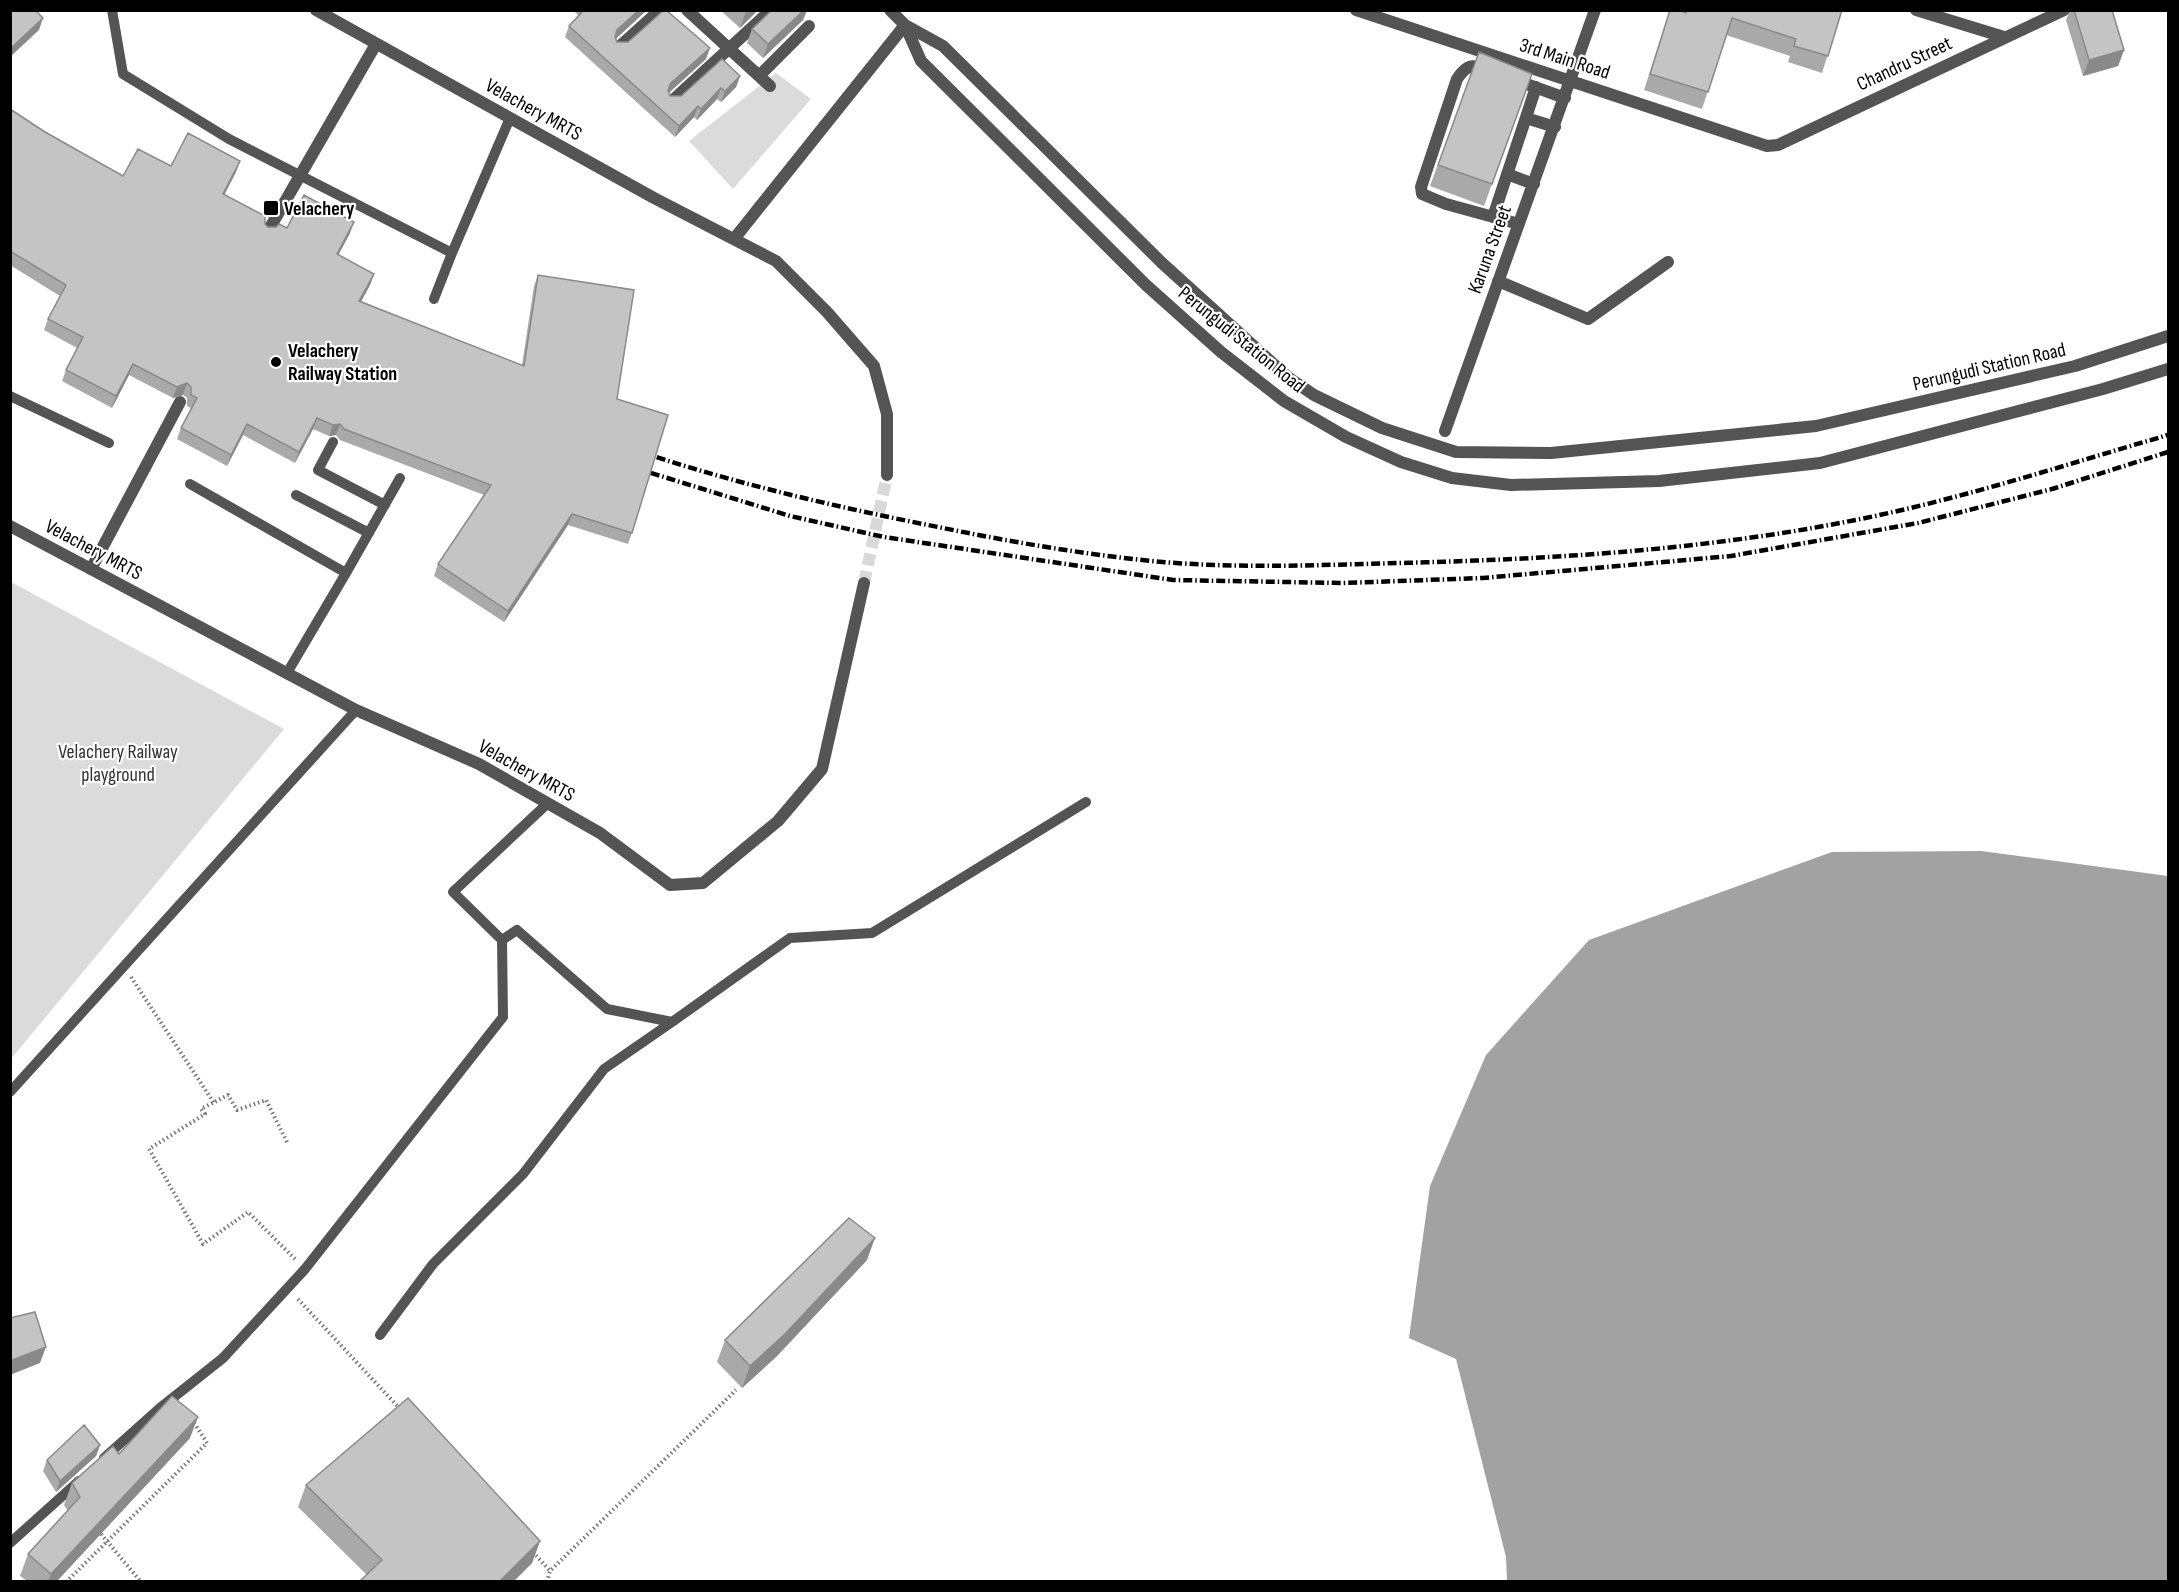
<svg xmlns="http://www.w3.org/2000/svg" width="2179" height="1592" viewBox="0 0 2179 1592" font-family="'Sofia Sans Condensed',sans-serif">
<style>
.green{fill:#dbdbdb}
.water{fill:#a2a2a2}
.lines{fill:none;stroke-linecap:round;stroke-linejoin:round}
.tertiary-tunnel{stroke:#d9d9d9;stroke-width:12;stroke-dasharray:12 6;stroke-linecap:butt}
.path{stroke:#767676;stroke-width:4;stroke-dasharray:1.5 3;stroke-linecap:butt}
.service{stroke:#545454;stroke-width:10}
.pedestrian{stroke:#545454;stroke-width:12}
.minor{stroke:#545454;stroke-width:12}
.tertiary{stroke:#545454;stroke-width:12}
.rail{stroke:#000;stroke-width:4.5;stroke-dasharray:9 3 1.5 3;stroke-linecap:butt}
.wall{fill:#a9a9a9}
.shaded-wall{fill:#898989}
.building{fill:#c4c4c4;stroke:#898989;stroke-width:1.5}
.poi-dot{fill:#000;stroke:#fff;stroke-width:2}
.labels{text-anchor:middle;stroke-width:4.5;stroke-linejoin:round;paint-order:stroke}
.street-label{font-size:20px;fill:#000;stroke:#fff}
.poi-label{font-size:20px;font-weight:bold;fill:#000;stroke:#fff;text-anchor:start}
.park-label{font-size:20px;fill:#323232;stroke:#fff}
</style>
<rect width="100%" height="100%" fill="#fff"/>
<path class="green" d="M776,73L811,99L733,189L689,141Z
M11,582L284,729L11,1059Z"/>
<path class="water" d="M1981,851L2168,876V1581H1507L1506,1557L1456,1359L1409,1338L1430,1186L1486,1055L1589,940L1832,852Z"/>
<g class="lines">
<path class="tertiary-tunnel" d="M864,583L887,475"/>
<path class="path" d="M131,977L214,1103
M287,1142L266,1100L237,1110L228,1095L201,1109L205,1114L149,1149L203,1244L248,1212L295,1259
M298,1299L401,1410
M101,1534L141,1582
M533,1552L550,1571
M66,1582L207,1443L193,1421
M547,1582L550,1571L736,1390"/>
<path class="service" d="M112,10L123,74L229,139L452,253L510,118
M434,299L452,253
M10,396L109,443
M333,442L318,470L385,505
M190,484L346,573L287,673
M296,495L369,533
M346,573L400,478
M502,940L517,930L607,1009L672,1022L790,938L872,933L1086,802
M10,1092L356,710
M380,1335L433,1264L523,1174L604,1069L672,1022
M104,1458L160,1408L223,1358L305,1269L503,1017L502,940L453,892L548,803
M10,1543L79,1481"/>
<path class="pedestrian" d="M268,231L376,44
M91,569L180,402"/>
<path class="minor" d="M687,10L770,86
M1356,10L1767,146L1778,145L2064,10
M1916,10L2004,37
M619,47L660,10
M1488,70C1472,64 1467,64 1457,79L1421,187L1422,194L1446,204L1519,224
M759,76L809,26
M1513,79L1565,98
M672,101L771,10
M1526,118L1555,127
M1507,174L1534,184
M1493,217L1536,87
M1498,281L1588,319L1668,262
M1445,431L1595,10"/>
<path class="tertiary" d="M316,10L654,198L776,261L827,312L874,366L887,414V475
M890,10L905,25L943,46L1162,263L1289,378L1314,395L1382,428L1456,452L1551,453L1816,426L2075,366L2168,336
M905,25L921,61L1146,285L1221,352L1284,401L1346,437L1401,462L1452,478L1511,485L1659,481L1820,463L2103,389L2168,369
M734,239L905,25
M10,526L356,710L479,764L600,833L670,885L703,883L778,821L822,769L864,583"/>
<path class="rail" d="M641,452C740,485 841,508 943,528C1012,542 1082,554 1152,561C1234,569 1319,565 1401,563C1560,559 1719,549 1875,516C1974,495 2071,463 2168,435
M635,468L790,516L884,537L1173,580L1343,583L1483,578L1731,556L1918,523L2052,489L2168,452"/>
</g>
<path class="wall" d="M573,10H647L616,39L617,42L706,59L669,93L670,96H681L740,76L736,87L721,102L717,99L697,120L694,117L675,137L565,37L569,26L579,16Z
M720,10H758L740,28Z
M772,10H807L803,20L763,58L747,43L752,29Z
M1670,10L1685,13L1686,10H1842L1822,73L1788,62L1790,56L1726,35L1702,109L1644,90Z
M2070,10H2112L2124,50L2118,66L2083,76L2066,20Z
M1479,52L1532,74L1484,206L1430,186Z
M10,109L45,132L123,176L171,166L236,172L224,195L265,224L268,227L287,228L350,233L338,255L374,274L370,285L361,302L522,365L534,286L538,275L617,399L632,533L628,544L568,525L504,622L434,576L438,564L484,495L340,440L336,435L329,436L313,429L295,463L243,435L227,466L177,439L181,428L191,408L187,406V398L183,395L173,398L129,375L112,408L62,381L66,370L77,348L44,330L48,319L60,296L10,265Z
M867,1260L777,1356L742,1388L717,1362L725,1340Z
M190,1438L57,1581H27L20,1576L28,1554L68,1511L64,1505L72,1483L119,1454Z
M100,1445L96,1456L56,1492L43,1471L47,1460Z
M306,1485L540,1541L532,1563L514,1581H360L367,1575L298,1507Z"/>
<path class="shaded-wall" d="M639,10H647L613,41L617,30Z
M748,10H758L740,28L745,14Z
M804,10H807L803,20L763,58L768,44Z
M43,18L39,30L10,57V49Z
M710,48L706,59L666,95L670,84Z
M2124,50L2118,66L2083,76L2089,60Z
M740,76L736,87L721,102L725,91Z
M721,88L717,99L697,120L701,109Z
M698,106L694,117L675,137L679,126Z
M240,161L236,172L219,205L223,194Z
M354,222L350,233L333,265L337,254Z
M374,274L370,285L355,312L359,301Z
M133,364L129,375L112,408L116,396Z
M187,383L183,395L173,398L177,387Z
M317,418L313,429L295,463L299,452Z
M247,424L243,435L227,466L231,455Z
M340,424L336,435L329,436L333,425Z
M572,514L568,525L504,622L508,611Z
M875,1238L867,1260L777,1356L742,1388L750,1366Z
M46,1347L40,1363L10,1375V1361Z
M198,1417L190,1438L57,1581H48L51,1574Z
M100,1445L96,1456L56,1492L60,1481Z
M540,1541L532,1563L514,1581H500Z"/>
<path class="building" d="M10,10H35L43,18L10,49Z
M584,10H639L617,30L615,37L617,42H628L664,10H666L710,48L670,84L668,91L670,96H681L722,59L740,76L725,91L721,88L701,109L698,106L679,126L569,26Z
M772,10H804L768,44L752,29Z
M1670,10H1679L1686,13L1687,10H1842L1828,56L1794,46L1796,39L1732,18L1708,92L1650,74Z
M2074,10H2112L2124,50L2089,60Z
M1479,52L1532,74L1492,184L1438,165Z
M10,109L45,132L123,176L138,149L171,166L188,133L240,161L223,194L265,216V224L268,227H276L279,224L287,228L304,195L354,222L337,254L374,274L359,301L524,366L538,275L634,290L617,399L668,415L632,533L572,514L508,611L438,564L491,485L344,429L340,424L333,425L317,418L299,452L247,424L231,455L181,428L197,398L191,395V387L187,383L177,387L133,364L116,396L66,370L83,337L48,319L66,285L10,251Z
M849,1218L875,1238L785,1334L750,1366L725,1340Z
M35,1312L46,1347L10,1361V1318Z
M172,1396L198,1417L51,1574L28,1554L80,1497L72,1483L113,1446L119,1454Z
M408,1398L540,1541L500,1581H360L382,1560L306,1485Z
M84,1425L100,1445L60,1481L47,1460Z"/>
<g class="poi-dot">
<rect x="263" y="200" width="16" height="16" rx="3"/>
<circle cx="276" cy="362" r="6"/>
</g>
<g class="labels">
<g class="street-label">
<text transform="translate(1565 58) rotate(18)" y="7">3rd Main Road</text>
<text transform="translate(1904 63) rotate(-25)" y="7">Chandru Street</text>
<text transform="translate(534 109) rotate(29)" y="7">Velachery MRTS</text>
<text transform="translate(1489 249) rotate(-70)" y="7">Karuna Street</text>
<text transform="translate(1242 339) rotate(39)" y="7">Perungudi Station Road</text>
<text transform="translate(1989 366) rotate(-13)" y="7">Perungudi Station Road</text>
<text transform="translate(94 549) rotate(28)" y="7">Velachery MRTS</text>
<text transform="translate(527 770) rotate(29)" y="7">Velachery MRTS</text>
</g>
<g class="poi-label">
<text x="284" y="215">Velachery</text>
<text x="288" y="357">Velachery<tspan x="288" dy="23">Railway Station</tspan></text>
</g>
<g class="park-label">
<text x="118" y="758">Velachery Railway<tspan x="118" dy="23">playground</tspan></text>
</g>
</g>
<rect width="2179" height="1592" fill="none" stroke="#000000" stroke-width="24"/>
</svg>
